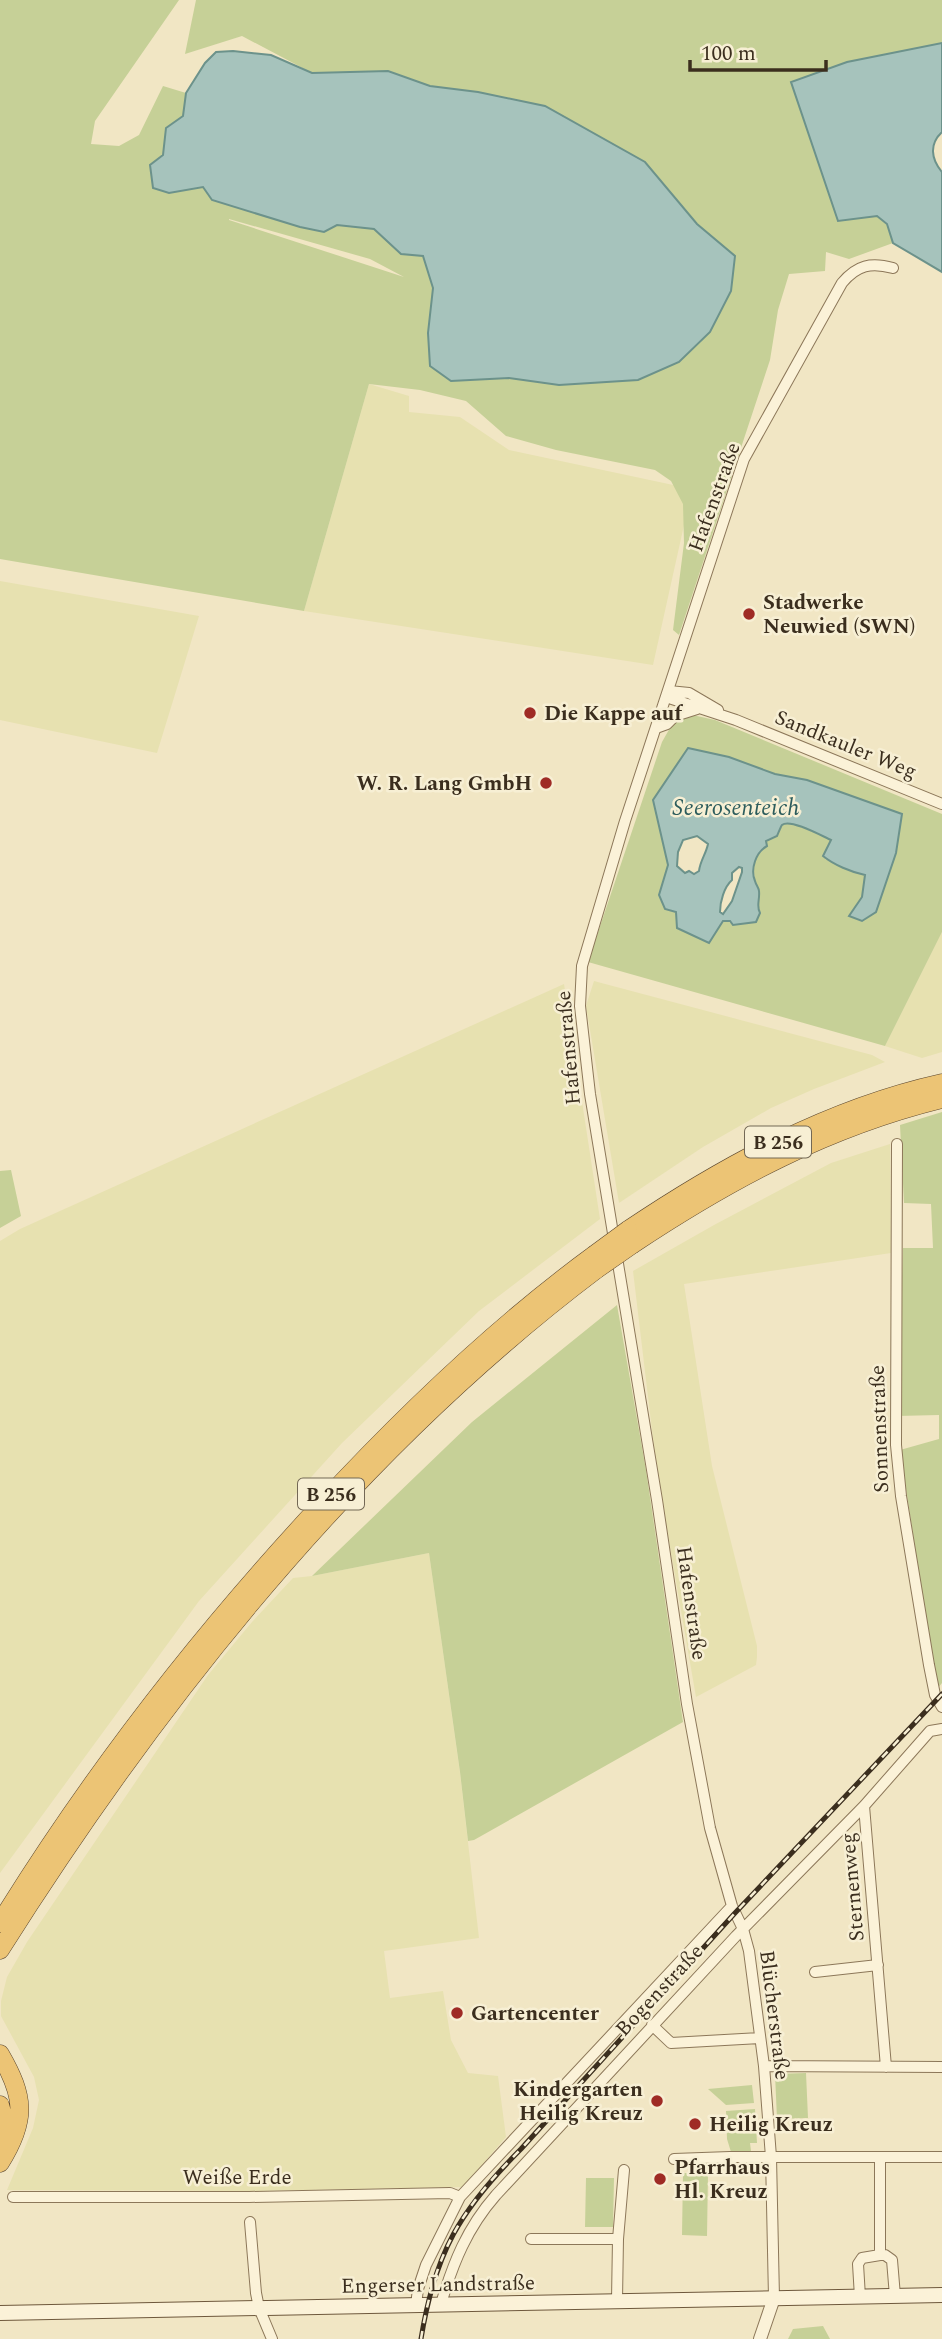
<svg xmlns="http://www.w3.org/2000/svg" width="942" height="2339" viewBox="0 0 942 2339" font-family="Spectral,serif">
<style>
.farmland{fill:#e7e1b0}
.green{fill:#c6d097;fill-rule:evenodd}
.water{fill:#a6c3bc;stroke:#6c928b;stroke-width:2;fill-rule:evenodd}
.lines{fill:none;stroke-linecap:round;stroke-linejoin:round}
.minor-casing{stroke:#8c7759;stroke-width:12}
.tertiary-casing{stroke:#8c7759;stroke-width:14}
.secondary-casing{stroke:#6e583c;stroke-width:16}
.trunk-casing{stroke:#5a452d;stroke-width:19}
.minor{stroke:#fbf2d8;stroke-width:10}
.tertiary{stroke:#fbf2d8;stroke-width:12}
.secondary{stroke:#fbf2d8;stroke-width:14}
.trunk{stroke:#ecc475;stroke-width:18}
.rail-casing{stroke:#3b2e1e;stroke-width:5}
.rail{stroke:#f7efd4;stroke-width:2.5;stroke-dasharray:8;stroke-linecap:butt}
.trunk-bridge-casing{stroke:#5a452d;stroke-width:19;stroke-linecap:butt}
.trunk-bridge{stroke:#ecc475;stroke-width:18}
.poi-dot{fill:#9f2b25;stroke:#f7efd4;stroke-width:2.5}
.labels{text-anchor:middle;stroke-width:5;stroke-linejoin:round;paint-order:stroke}
.shield{fill:#f7efd4;stroke:#736855;stroke-width:2}
.shield-label{font-size:19px;font-weight:bold;fill:#3b2e1e}
.street-label{font-size:21px;fill:#3b2e1e;stroke:#f7efd4}
.poi-label{font-size:21px;font-weight:bold;fill:#3b2e1e;stroke:#f7efd4;text-anchor:start}
.water-label{font-size:23px;font-style:italic;fill:#2c5c5c;stroke:#f7efd4}
</style>
<rect width="100%" height="100%" fill="#f1e6c4"/>
<path class="farmland" d="M369,384L409,396V412L460,417L509,450L692,489L653,665L304,611Z
M0,581L199,616L157,753L0,720Z
M942,932V1052L922,1058L885,1046Z
M594,981L872,1055L885,1062L814,1089L771,1108L703,1147L619,1203L586,1006Z
M564,984L600,1219L479,1311L342,1443L199,1601L0,1873V1241L20,1229Z
M890,1144L891,1253L684,1284L712,1466L757,1646V1657L756,1665L696,1697L657,1472L633,1271L714,1225L831,1163Z
M429,1553L460,1773L479,1938L384,1951L390,1998L443,1991L451,2040L468,2073L498,2076L506,2137L463,2187L252,2191L7,2190L33,2128L39,2100L34,2077L1,2016V2001L7,1977L27,1942L208,1675L252,1622L293,1578L312,1576Z"/>
<path class="green" d="M0,0H179L95,121L91,144L119,146L139,135L163,86L186,93L183,116L166,128L163,156L169,193L203,187L337,225L374,229L401,253L423,256L433,288L428,333L451,381L509,378L559,385L735,256L697,224L645,162L545,106L478,92L430,86L388,71L312,73L242,36L185,54L196,0H942V43L847,62L877,216L887,224L893,243L849,259L826,252L825,271L789,274L778,310L770,360L679,635L673,630L684,543L683,504L671,481L655,470L556,450L506,436L466,401L420,390L369,384L304,611L0,559ZM229,219L370,259L404,277L229,220Z
M679,712L715,720L942,814V932L885,1046L588,962L662,742ZM688,748L729,757L775,774L807,780L902,814L896,853L876,912L863,921L850,915L862,897L865,875C850,872 839,864 825,859L832,840L797,825L786,823C774,830 756,850 754,864C752,877 766,920 745,923C725,927 679,903 659,895L668,865Z
M942,1112V1683L937,1689L900,1450L939,1439V1415L897,1416L903,1248H933L931,1204L904,1203L900,1125Z
M11,1170L21,1216L0,1228V1171Z
M617,1305L646,1470L683,1722L474,1840L468,1841L460,1772L429,1553L312,1576L472,1422Z
M806,2073L808,2118L777,2119L775,2074Z
M752,2085L754,2103L726,2105L708,2089Z
M755,2109L757,2143H750L751,2151L731,2152L727,2139L726,2111Z
M683,2173H708L707,2236L682,2235Z
M586,2178H614L613,2227H585Z
M823,2326L830,2339H788L793,2329Z"/>
<path class="water" d="M942,43V132C929,144 931,159 942,172V272L893,243L887,224L877,216L838,221L791,82L847,62Z
M233,51L271,55L312,73L388,71L430,86L478,92L545,106L645,162L697,224L735,256L731,291L710,332L679,362L638,380L559,385L509,378L451,381L430,366L428,333L433,288L423,256L401,254L374,229L337,225L324,232L300,227L212,200L203,187L169,193L153,188L150,165L163,155L166,128L183,116L186,93L205,63L216,52Z
M688,748L729,757L775,774L807,780L902,814L896,853L876,912L862,921L849,916L862,897L865,875C851,872 834,865 823,856L831,840C822,836 790,818 782,825C781,826 778,834 777,836L766,841L767,846C756,852 750,869 755,881C756,885 759,888 759,891C760,900 756,906 760,913L756,922L733,925L730,921H723L709,943L677,928L676,912L665,909L659,895L668,865L653,800ZM697,836L708,844C706,854 700,861 699,871L694,874L689,871L685,873L677,866L678,852L683,840ZM739,867L742,868V872L732,901L723,914L720,912C720,902 724,887 732,880V873Z"/>
<g class="lines">
<defs>
<path id="minor" d="M669,691L689,693L718,710
M666,697L736,720L942,804
M656,728L667,724L675,716L697,709
M897,1144L896,1445L901,1496L929,1665L935,1695L942,1707
M864,1806L886,2067
M815,1972L878,1965
M652,2025L671,2043L760,2038
M764,2066L942,2067
M880,2158V2255H885L892,2260L895,2296
M674,2159L730,2157H942
M13,2197H249L450,2193L460,2197
M250,2222L256,2293L259,2308L272,2339
M531,2239H618
M860,2297L858,2264L862,2258L880,2255
M774,2298L771,2157L764,2066L749,1951L743,1929L732,1906L710,1828L687,1704L657,1500L590,1094L580,1006L582,966L625,821L744,459L842,283C857,265 871,262 893,268
M617,2300L618,2239L624,2170
M441,2304C453,2263 467,2228 496,2195L736,1936L864,1806L930,1731L942,1729
M416,2305L418,2289L426,2265L460,2197L732,1906"/>
<path id="tertiary" d="M760,2339L774,2298"/>
<path id="secondary" d="M0,2313L942,2295"/>
<path id="trunk" d="M628,1230C723,1166 829,1108 942,1083
M633,1244C731,1179 828,1127 942,1099
M0,1923C92,1774 199,1636 318,1508C403,1416 493,1329 594,1255
M0,1950C159,1698 358,1449 597,1269
M0,2054C25,2097 27,2120 0,2163
M0,2105L6,2127L3,2149"/>
</defs>
<use href="#minor" class="minor-casing"/>
<use href="#tertiary" class="tertiary-casing"/>
<use href="#secondary" class="secondary-casing"/>
<use href="#trunk" class="trunk-casing"/>
<use href="#minor" class="minor"/>
<use href="#tertiary" class="tertiary"/>
<use href="#secondary" class="secondary"/>
<use href="#trunk" class="trunk"/>
<defs>
<path id="rail" d="M421,2339C435,2252 460,2210 521,2149L735,1913L942,1694"/>
</defs>
<use href="#rail" class="rail-casing"/>
<use href="#rail" class="rail"/>
<defs>
<path id="trunk-bridge" d="M594,1255L628,1230
M597,1269L633,1244"/>
</defs>
<use href="#trunk-bridge" class="trunk-bridge-casing"/>
<use href="#trunk-bridge" class="trunk-bridge"/>
</g>
<g class="poi-dot">
<circle cx="749" cy="614" r="7"/>
<circle cx="530" cy="713" r="7"/>
<circle cx="546" cy="783" r="7"/>
<circle cx="457" cy="2013" r="7"/>
<circle cx="657" cy="2101" r="7"/>
<circle cx="695" cy="2124" r="7"/>
<circle cx="660" cy="2179" r="7"/>
</g>
<g class="labels">
<g class="shield">
<rect x="745" y="1126.5" width="66" height="31" rx="5"/>
<rect x="298" y="1478.5" width="66" height="31" rx="5"/>
</g>
<g class="shield-label">
<text x="778" y="1149">B 256</text>
<text x="331" y="1501">B 256</text>
</g>
<g class="street-label">
<text transform="translate(714 497) rotate(-70)" y="7">Hafenstraße</text>
<text transform="translate(846 744) rotate(22)" y="7">Sandkauler Weg</text>
<text transform="translate(568 1048) rotate(-95)" y="7">Hafenstraße</text>
<text transform="translate(879 1429) rotate(-92)" y="7">Sonnenstraße</text>
<text transform="translate(692 1603) rotate(82)" y="7">Hafenstraße</text>
<text transform="translate(852 1887) rotate(-95)" y="7">Sternenweg</text>
<text transform="translate(659 1990) rotate(-47)" y="7">Bogenstraße</text>
<text transform="translate(775 2015) rotate(83)" y="7">Blücherstraße</text>
<text x="237" y="2184">Weiße Erde</text>
<text transform="translate(438 2284) rotate(-1)" y="7">Engerser Landstraße</text>
</g>
<g class="poi-label">
<text x="763" y="609">Stadwerke<tspan x="763" dy="24">Neuwied (SWN)</tspan></text>
<text x="544" y="720">Die Kappe auf</text>
<text x="532" y="790" text-anchor="end">W. R. Lang GmbH</text>
<text x="471" y="2020">Gartencenter</text>
<text x="643" y="2096" text-anchor="end">Kindergarten<tspan x="643" dy="24">Heilig Kreuz</tspan></text>
<text x="709" y="2131">Heilig Kreuz</text>
<text x="674" y="2174">Pfarrhaus<tspan x="674" dy="24">Hl. Kreuz</tspan></text>
</g>
<g class="water-label">
<text x="736" y="815">Seerosenteich</text>
</g>
</g>
<path d="M690 60v10h136v-10" fill="none" stroke="#3b2e1e" stroke-width="3.5"/>
<text x="701" y="60" font-size="21" fill="#3b2e1e" stroke="#f7efd4" stroke-width="5" paint-order="stroke">100 m</text>
</svg>
